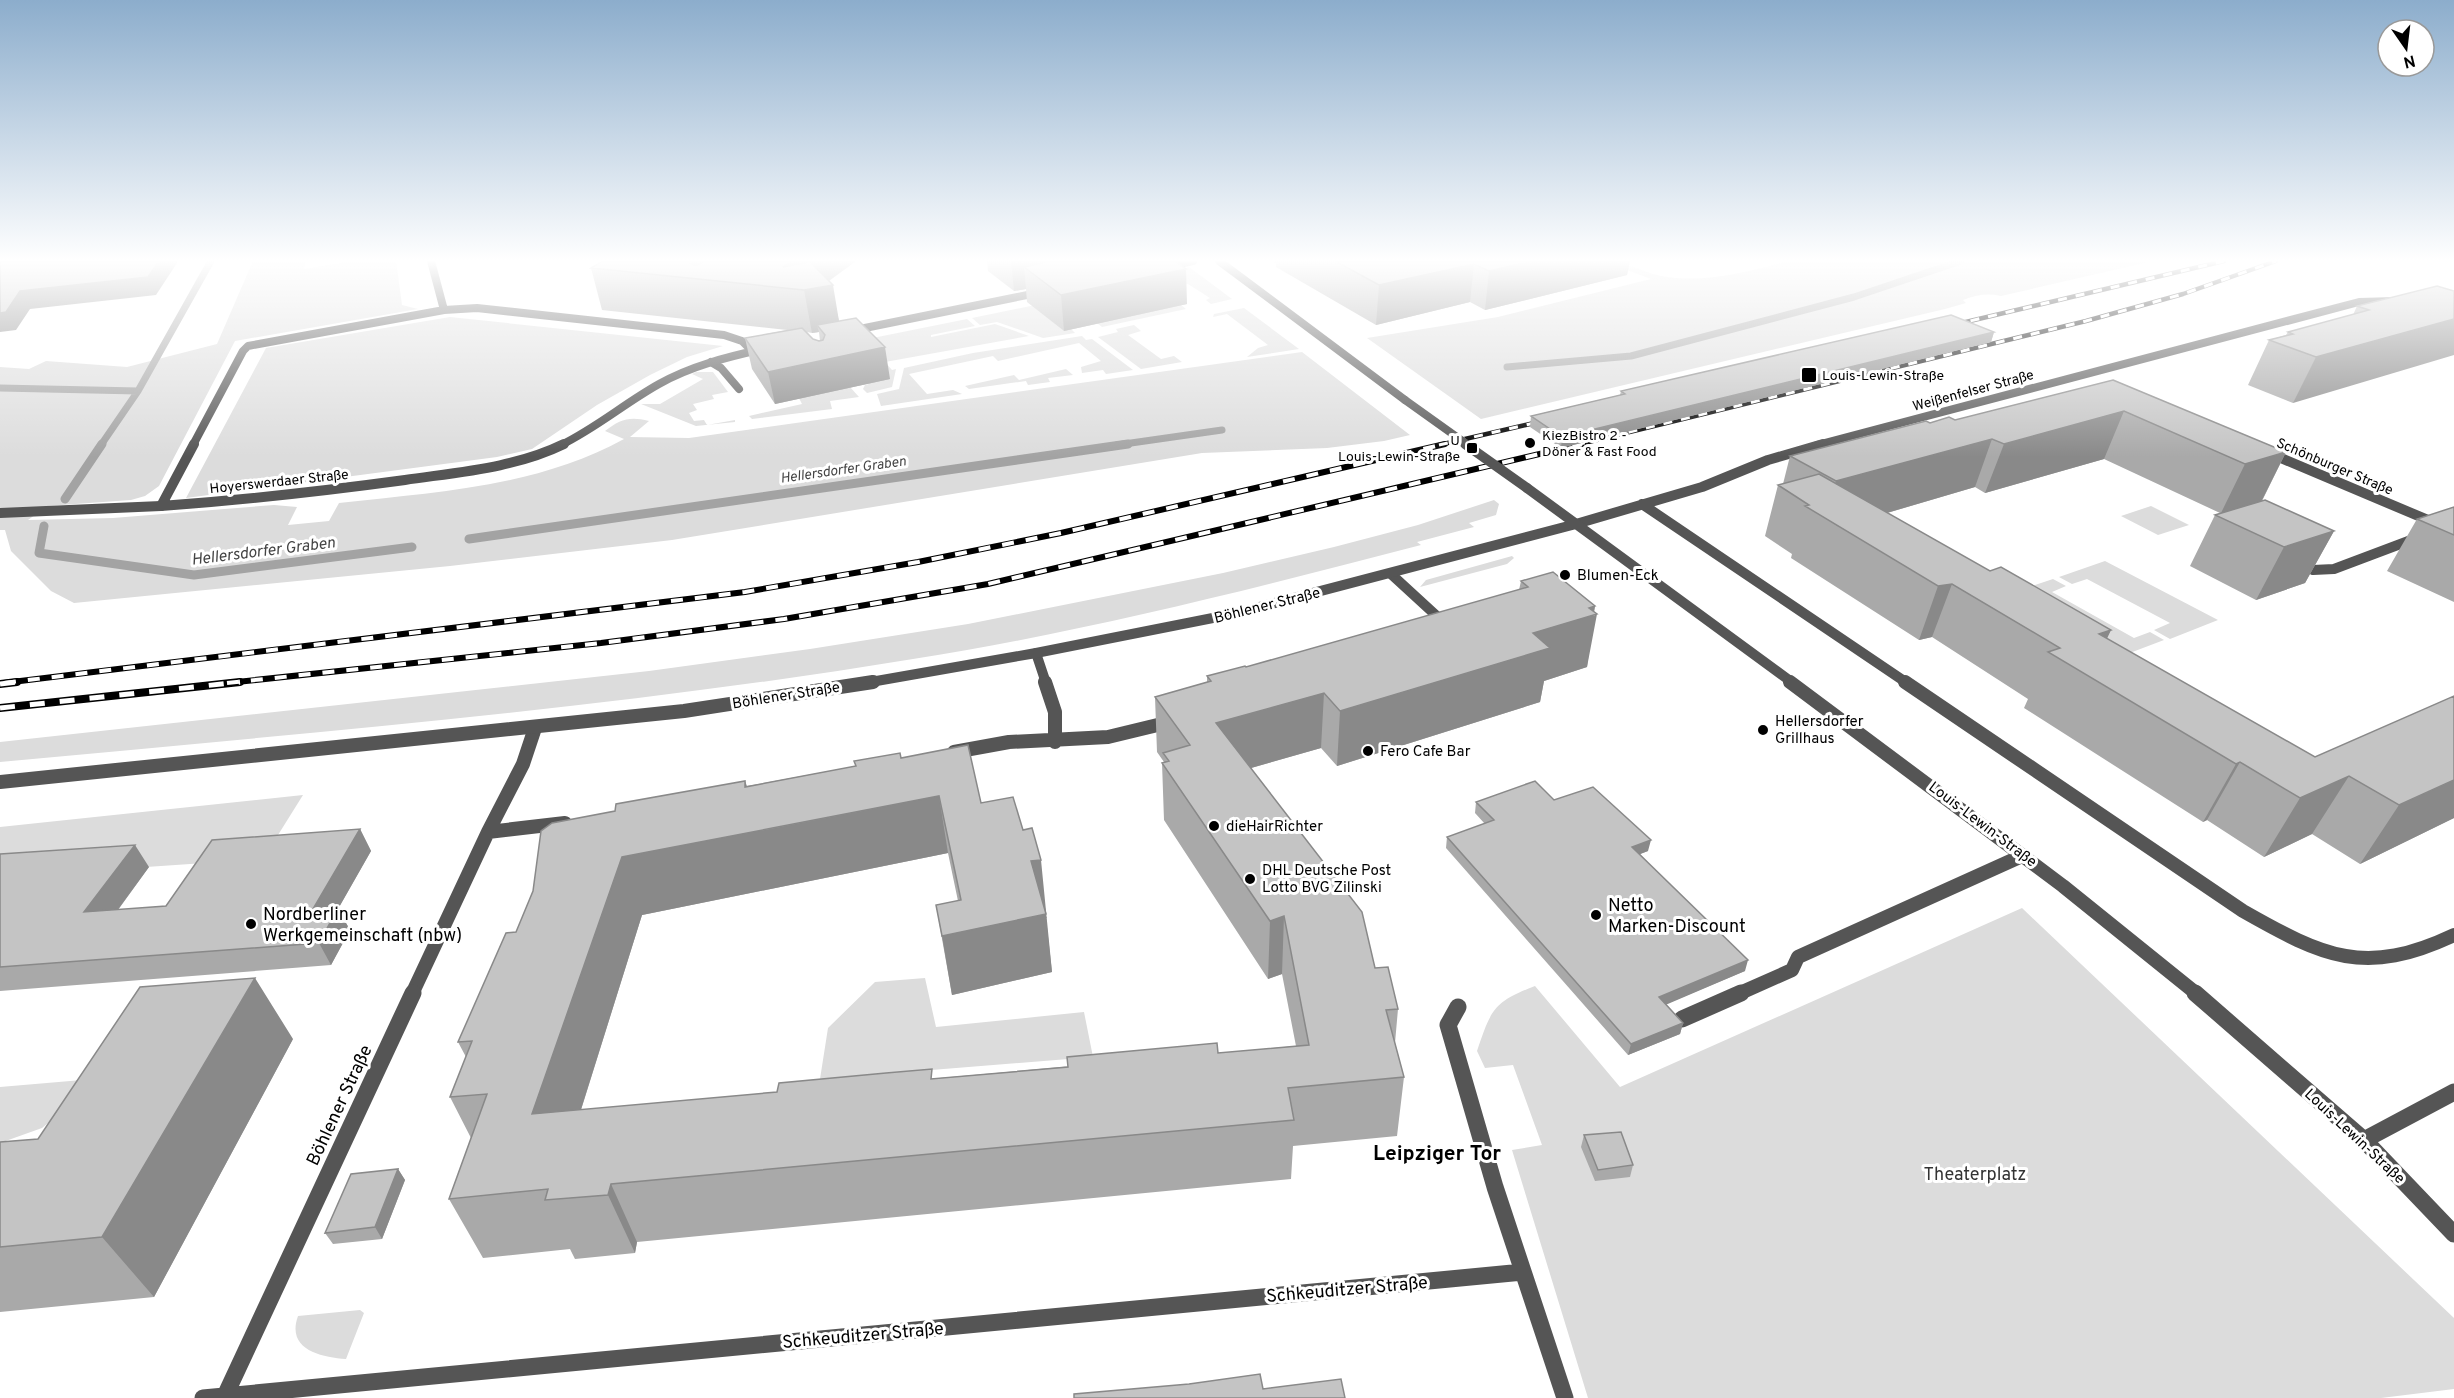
<svg xmlns="http://www.w3.org/2000/svg" width="2454" height="1398" viewBox="0 0 2454 1398" font-family="Overpass,sans-serif">
<style>
.green{fill:#dcdcdc}
.lines{fill:none;stroke-linecap:round;stroke-linejoin:round}
.stream-far1{stroke:#a3a3a3;stroke-width:7}
.stream{stroke:#a3a3a3;stroke-width:9}
.service-far3{stroke:#555;stroke-width:8}
.service-far2{stroke:#555;stroke-width:10}
.service-far1{stroke:#555;stroke-width:14}
.service{stroke:#555;stroke-width:17}
.minor-far3{stroke:#555;stroke-width:8}
.minor-far2{stroke:#555;stroke-width:10}
.minor-far1{stroke:#555;stroke-width:14}
.minor{stroke:#555;stroke-width:17}
.tertiary-far3{stroke:#555;stroke-width:8}
.tertiary-far2{stroke:#555;stroke-width:10}
.tertiary-far1{stroke:#555;stroke-width:14}
.tertiary{stroke:#555;stroke-width:17}
.rail-far2-casing{stroke:#000;stroke-width:4.5}
.rail-far1-casing{stroke:#000;stroke-width:6}
.rail-casing{stroke:#000;stroke-width:8}
.rail-far2{stroke:#fff;stroke-width:3;stroke-dasharray:9;stroke-linecap:butt}
.rail-far1{stroke:#fff;stroke-width:4;stroke-dasharray:12;stroke-linecap:butt}
.rail{stroke:#fff;stroke-width:5;stroke-dasharray:15;stroke-linecap:butt}
.tertiary-bridge-far1{stroke:#555;stroke-width:8}
.tertiary-bridge{stroke:#555;stroke-width:10}
.wall{fill:#a9a9a9;fill-rule:evenodd}
.shaded-wall{fill:#898989}
.building{fill:#c4c4c4;stroke:#898989;stroke-width:1.5}
.poi-dot{fill:#000;stroke:#fff;stroke-width:2}
.labels{text-anchor:middle;stroke-width:6;stroke-linejoin:round;paint-order:stroke}
.far-poi-label{font-size:14px;fill:#000;stroke:#fff;text-anchor:start}
.far-street-label{font-size:14px;fill:#000;stroke:#fff}
.far-water-label{font-size:14px;font-style:italic;fill:#444;stroke:#fff}
.poi-label{font-size:15px;fill:#000;stroke:#fff;text-anchor:start}
.street-label{font-size:15px;fill:#000;stroke:#fff}
.water-label{font-size:16px;font-style:italic;fill:#444;stroke:#fff}
.near-poi-label{font-size:18px;fill:#000;stroke:#fff;text-anchor:start}
.near-street-label{font-size:18px;fill:#000;stroke:#fff}
.near-park-label{font-size:18px;fill:#333;stroke:#fff}
.near-quarter-label{font-size:21px;font-weight:bold;fill:#000;stroke:#fff}
</style>
<rect width="100%" height="100%" fill="#fff"/>
<path class="green" d="M253,261H306L304,269L353,261H396L402,305L418,309L235,341L159,486L145,496L131,500L47,506L28,520L113,518L274,505L297,507L288,525L329,521L339,503C436,492 537,487 624,439L605,431C620,419 630,416 649,421L630,437L689,438L1302,352L1410,435L1384,441L1327,448L1202,453L672,540L450,566L74,603L51,591L11,551L5,530H0V367L29,369L46,361L127,367L217,344Z
M1603,261C1625,261 1639,271 1661,276C1705,284 1746,272 1789,261H2153L2001,296C1988,293 1975,295 1963,300L1966,303L1945,309L1481,419L1367,338L1498,317L1651,279Z
M1189,267L1232,299L1211,304L1206,300L1210,298L1188,284L1043,314L1063,330L1071,329L1075,333L1043,338L997,322L980,325L972,318L1109,290Z
M1181,305L1186,309L1102,327L1097,323Z
M1244,308L1299,349L1247,357L1258,348L1268,345L1227,314L1213,317L1214,314Z
M450,317L723,346L687,357L650,375L597,405L532,449L497,457L186,498L266,348Z
M967,319L975,326L931,335V337L995,324L1029,336L885,362L892,370L896,369L892,387L867,393L863,389L865,385L869,384L833,346Z
M1134,325L1141,331L1128,335L1161,359L1174,356L1182,362L1141,369L1098,337L1118,332L1116,329Z
M1082,336L1086,340L1092,339L1133,370L1106,374L1103,370L1082,373L1081,367L1101,361L1079,343L998,361L993,356L909,374L927,394L953,390L962,394L881,406L877,394L899,389L904,368L973,353Z
M1066,369L1073,375L1048,378L1050,382L1028,385L1026,381L969,389L965,386L1014,375L1019,380Z
M696,372H713L728,392L712,395L714,399L693,404L697,410L689,413L694,421L704,420L707,425L735,420V422L696,426L641,404H660L703,379L692,374Z
M850,387L859,397L830,401L832,409L752,419L749,416L802,404L799,398Z
M1494,500L1499,504L1496,515L1469,523L1474,527L1417,542L1421,545C1253,589 1084,632 913,659C610,709 305,733 0,762V742L649,671L810,649L968,624L1223,573L1334,547L1418,525Z
M2151,506L2189,525L2158,535L2121,516Z
M1512,556L1514,558L1507,564L1420,587L1426,580Z
M2105,561L2218,620L2170,639L2154,630L2170,623L2087,579L2072,584L2059,577Z
M2053,579L2066,586L2052,592L2134,638L2150,632L2164,640L2106,662L1996,598Z
M303,795L263,859L0,877V827Z
M2022,908L2454,1318V1389L2381,1398H1588L1512,1150L1542,1145L1513,1065L1485,1068L1477,1051C1491,1010 1493,1002 1535,986L1620,1087Z
M925,978L936,1027L1084,1012L1093,1057L820,1079L828,1028L875,982Z
M82,1080L59,1114L42,1128L0,1143V1087Z
M360,1310L364,1313L346,1359C320,1357 286,1349 298,1316Z"/>
<g class="lines">
<path class="stream-far1" d="M1507,367L1631,356L1854,297L1961,261
M0,388L138,391L101,445
M138,391L211,261
M1117,445L1222,430"/>
<path class="stream" d="M65,499L102,444
M44,526L39,553L194,575L412,547
M469,539L1128,444"/>
<path class="service-far3" d="M711,362L721,368L739,389"/>
<path class="service-far2" d="M0,513L161,506
M2297,562L2313,570L2334,569L2419,537"/>
<path class="service-far1" d="M1738,994L1792,970L1798,957L2024,855"/>
<path class="service" d="M1682,1019L1741,993"/>
<path class="minor-far3" d="M431,261L444,310
M1165,267L1193,261
M850,331L1042,292
M193,445L243,351L248,346L444,310L477,308L724,335L742,341L752,351
M561,445C596,428 625,403 659,384C691,366 727,357 763,349
M1817,445L2359,302L2395,301"/>
<path class="minor-far2" d="M2269,453L2454,531
M1642,504L1907,683
M161,506C243,500 324,491 405,480C459,472 515,468 564,444
M161,506L194,444
M1576,524L1702,487L1768,460L1823,444
M1391,574L1440,619L1444,626
M1036,653L1046,683"/>
<path class="minor-far1" d="M1045,682L1055,712V742
M1905,682L2243,911C2324,957 2365,977 2454,935
M954,752L1009,742L1108,737L1170,722
M488,832L565,823
M412,994L488,832L523,764L535,728"/>
<path class="minor" d="M1458,1007L1448,1025L1495,1187L1565,1398
M203,1398L1523,1272
M224,1398L413,993"/>
<path class="tertiary-far3" d="M1219,261L1405,400"/>
<path class="tertiary-far2" d="M1527,488L1793,683
M865,683L1036,653L1233,614L1576,524"/>
<path class="tertiary-far1" d="M1790,682L2063,886L2197,994
M0,782L684,711L873,682"/>
<path class="tertiary" d="M2195,993L2364,1140L2454,1234
M2364,1140L2454,1092"/>
<defs>
<path id="rail-far2" d="M1953,325L2224,261
M1439,445L1547,420
M1576,445L2086,321L2183,294L2276,261"/>
<path id="rail-far1" d="M4,683L745,592L918,562L1061,533L1445,444
M227,683L601,643L784,619L988,584L1582,444"/>
<path id="rail" d="M0,684L17,682
M0,708L240,682"/>
</defs>
<use href="#rail-far2" class="rail-far2-casing"/>
<use href="#rail-far1" class="rail-far1-casing"/>
<use href="#rail" class="rail-casing"/>
<use href="#rail-far2" class="rail-far2"/>
<use href="#rail-far1" class="rail-far1"/>
<use href="#rail" class="rail"/>
<path class="tertiary-bridge-far1" d="M1405,400L1468,445"/>
<path class="tertiary-bridge" d="M1465,444L1527,488"/>
</g>
<path class="wall" d="M856,261L829,281L839,321L890,379L775,404L752,369L745,338L787,330L602,310L591,268ZM807,332L812,333L819,332L820,341H819L813,339Z
M987,261H1174L1187,304L1064,331L1027,302L1026,289L1014,291L988,271Z
M1273,261H1630L1627,275L1485,310L1470,302L1376,325L1276,267V263Z
M2454,291L2293,403L2248,385L2269,340L2286,335L2288,332L2353,315L2357,306Z
M1994,332L1991,342L1561,448L1530,427L1531,416L1620,395L1621,391Z
M2113,380L2286,452L2262,501L2334,531L2305,583L2256,600L2190,566L2215,515L2220,513L2104,459L1985,493L1975,487L1887,513L1990,571L2111,630L2106,639L2315,757L2454,696V818L2360,864L2312,834L2264,857L2207,820L2203,822L2024,708L2028,699L1932,637L1919,640L1791,558L1792,554L1765,536L1778,485L1783,484L1790,456L1930,423L1955,420Z
M2454,507V602L2387,571L2417,519Z
M1521,581L1595,606L1587,667L1544,681L1540,702L1337,766L1321,748L1251,768L1375,968L1398,1009L1395,1043L1404,1077L1397,1136L1293,1146L1291,1179L637,1242L635,1253L575,1259L570,1249L483,1258L449,1199L471,1138L450,1097L466,1057L458,1042L516,932L615,811L745,781L747,786L901,758L981,803L1047,918H1046L1052,972L952,995L936,905L958,901L948,853L642,915L581,1110L1296,1046L1282,974L1268,979L1164,820L1162,763H1164V762L1157,752L1155,697L1207,682V676L1246,667L1519,590Z
M1554,800L1648,851L1640,854L1745,971L1666,1004L1683,1023L1680,1034L1628,1055L1446,848L1447,837L1485,824L1475,813L1476,802Z
M360,829L371,851L338,909L350,930L331,965L0,991V854L149,867L118,910L166,906Z
M293,1039L154,1297L0,1312V1142L38,1139Z
M1584,1135L1633,1165L1630,1177L1595,1181L1581,1147Z
M398,1169L405,1180L382,1239L333,1244L325,1233Z"/>
<path class="shaded-wall" d="M159,261H177V263L156,295L30,309L16,330L0,332V313L20,291Z
M690,261H757L693,279Z
M792,261H856L820,287L833,285L840,327L817,325L819,332L812,333L804,290L783,267Z
M1011,261H1131L1024,267L1026,289L1014,291Z
M1531,261H1630L1627,275L1485,310L1489,271Z
M1474,264L1470,302L1376,325L1379,285Z
M1186,269L1187,304L1064,331L1061,295Z
M2454,319V355L2293,403L2316,357Z
M1994,332L1991,342L1561,448L1562,437Z
M885,347L890,379L775,404L768,372Z
M2124,411L2104,459L1985,493L2004,444Z
M1992,439L1975,487L1839,527L1825,518L1836,481Z
M2286,452L2261,502L2221,513L2245,464Z
M2334,531L2305,583L2256,600L2284,547Z
M1952,584L1932,637L1919,640L1938,586Z
M1595,606L1593,616L1597,614L1587,667L1544,681L1540,702L1337,766L1340,711L1533,633Z
M2111,630L2089,677L2099,634Z
M1324,693L1321,748L1216,778V723Z
M2240,762L2207,820L2203,822L2236,764Z
M2349,776L2312,834L2264,857L2300,798Z
M2454,780V818L2360,864L2399,805Z
M745,781L759,831L939,796L948,853L642,915L561,1173L532,1114L622,857L745,787Z
M360,829L371,851L338,909L350,930L331,965L319,943L313,909Z
M1651,840L1648,851L1630,858L1632,847Z
M135,845L149,867L100,934L84,912Z
M1041,860L1052,972L952,995L942,936L1031,861Z
M1284,916L1282,974L1268,979L1270,921Z
M1748,960L1745,971L1656,1009L1659,997Z
M255,978L293,1039L154,1297L102,1237Z
M1683,1023L1680,1034L1628,1055L1631,1044Z
M398,1169L405,1180L382,1239L375,1227Z
M611,1184L637,1242L635,1253L608,1195Z"/>
<path class="building" d="M0,261H159L148,277L20,291L6,312L0,313Z
M603,261H690V263L693,265H698L705,261H792L783,267L810,262L833,285L804,290L591,268Z
M1051,261H1174L1186,269L1061,295L1024,267Z
M1335,261H1531L1489,271L1474,264L1379,285Z
M2437,286L2454,291V319L2316,357L2269,340L2293,334L2288,332L2369,310L2357,306Z
M1951,315L1994,332L1562,437L1531,416L1625,394L1621,391Z
M856,318L885,347L768,372L745,338L802,328L813,339L819,341L823,340L825,335L817,325Z
M2113,380L2286,452L2245,464L2124,411L2004,444L1992,439L1836,481L1790,456L1926,421L1930,423L1949,417L1955,420Z
M1819,474L1990,571L2001,567L2111,630L2099,634L2315,757L2454,696V780L2399,805L2349,776L2300,798L2240,762L2236,764L2048,652L2060,648L1952,584L1938,586L1805,506L1809,505L1778,485Z
M2265,500L2334,531L2284,547L2215,515Z
M2454,507V535L2417,519Z
M1553,572L1595,606L1589,608L1597,614L1533,633L1550,648L1340,711L1324,693L1216,723L1362,912L1375,968L1388,967L1398,1009L1386,1010L1404,1077L1288,1088L1294,1120L611,1184L608,1195L545,1200L548,1189L449,1199L487,1094L450,1097L472,1041L458,1042L506,933L516,932L533,891L541,831L552,823L615,811L616,804L745,781V787L856,766L854,761L900,753L901,758L968,745L981,803L1013,797L1023,830L1032,828L1041,860L1031,861L1046,914L942,936L936,905L961,900L939,796L622,857L532,1114L777,1092L779,1083L886,1073L932,1069L931,1079L1068,1067L1067,1057L1217,1043L1218,1053L1309,1045L1284,916L1270,921L1162,763L1169,761L1163,753L1190,745L1155,697L1211,681L1207,676L1245,666L1246,667L1528,587L1521,581Z
M1535,781L1554,800L1593,787L1651,840L1632,847L1748,960L1659,997L1683,1023L1631,1044L1447,837L1494,820L1476,802Z
M360,829L313,909L338,908L319,943L0,967V854L135,845L84,912L166,906L212,840Z
M255,978L102,1237L0,1247V1142L38,1139L140,987Z
M1621,1132L1633,1165L1598,1170L1584,1135Z
M398,1169L375,1227L325,1233L351,1174Z
M1260,1374L1263,1389L1341,1379L1345,1398H1074V1394L1189,1384Z"/>
<linearGradient id="sky" x2="0" y2="1"><stop stop-color="#8cadcc"/><stop offset="0.57" stop-color="#fff"/><stop offset="1" stop-color="#fff" stop-opacity="0"/></linearGradient>
<rect width="2454" height="457" fill="url(#sky)"/>
<g class="poi-dot">
<rect x="1801" y="367" width="16" height="16" rx="3"/>
<circle cx="1530" cy="443" r="6"/>
<rect x="1466" y="442" width="12" height="12" rx="3"/>
<circle cx="1565" cy="575" r="6"/>
<circle cx="1763" cy="730" r="6"/>
<circle cx="1368" cy="751" r="6"/>
<circle cx="1214" cy="826" r="6"/>
<circle cx="1250" cy="879" r="6"/>
<circle cx="1596" cy="915" r="6"/>
<circle cx="251" cy="924" r="6"/>
</g>
<g class="labels">
<g class="far-poi-label">
<text x="1822" y="380">Louis-Lewin-Straße</text>
<text x="1542" y="440">KiezBistro 2 -<tspan x="1542" dy="16">Döner &amp; Fast Food</tspan></text>
<text x="1460" y="445" text-anchor="end">U<tspan x="1460" dy="16">Louis-Lewin-Straße</tspan></text>
</g>
<g class="far-street-label">
<text transform="translate(1973 390) rotate(-15)" y="5">Weißenfelser Straße</text>
<text transform="translate(2335 466) rotate(23)" y="5">Schönburger Straße</text>
<text transform="translate(279 481) rotate(-6)" y="5">Hoyerswerdaer Straße</text>
</g>
<g class="far-water-label">
<text transform="translate(843 469) rotate(-8)" y="5">Hellersdorfer Graben</text>
</g>
<g class="poi-label">
<text x="1577" y="580">Blumen-Eck</text>
<text x="1775" y="726">Hellersdorfer<tspan x="1775" dy="17">Grillhaus</tspan></text>
<text x="1380" y="756">Fero Cafe Bar</text>
<text x="1226" y="831">dieHairRichter</text>
<text x="1262" y="875">DHL Deutsche Post<tspan x="1262" dy="17">Lotto BVG Zilinski</tspan></text>
</g>
<g class="street-label">
<text transform="translate(1267 605) rotate(-14)" y="5">Böhlener Straße</text>
<text transform="translate(786 695) rotate(-9)" y="5">Böhlener Straße</text>
<text transform="translate(1983 824) rotate(37)" y="5">Louis-Lewin-Straße</text>
<text transform="translate(2355 1136) rotate(43)" y="5">Louis-Lewin-Straße</text>
</g>
<g class="water-label">
<text transform="translate(263 550) rotate(-7)" y="6">Hellersdorfer Graben</text>
</g>
<g class="near-poi-label">
<text x="1608" y="911">Netto<tspan x="1608" dy="21">Marken-Discount</tspan></text>
<text x="263" y="920">Nordberliner<tspan x="263" dy="21">Werkgemeinschaft (nbw)</tspan></text>
</g>
<g class="near-street-label">
<text transform="translate(339 1105) rotate(-65)" y="6">Böhlener Straße</text>
<text transform="translate(1347 1289) rotate(-5)" y="6">Schkeuditzer Straße</text>
<text transform="translate(863 1335) rotate(-5)" y="6">Schkeuditzer Straße</text>
</g>
<g class="near-park-label">
<text x="1975" y="1180">Theaterplatz</text>
</g>
<g class="near-quarter-label">
<text x="1437" y="1160">Leipziger Tor</text>
</g>
</g>
<g transform="translate(2406 48) rotate(166)"><circle r="28" fill="#ffffff" stroke="#999999" stroke-width="1.5"/>
<path d="M0-4.5L10 22L0 15L-10 22Z" fill="#000000"/>
<text y="-9" font-size="16" font-weight="bold" text-anchor="middle" fill="#000000">N</text>
</g>
</svg>
